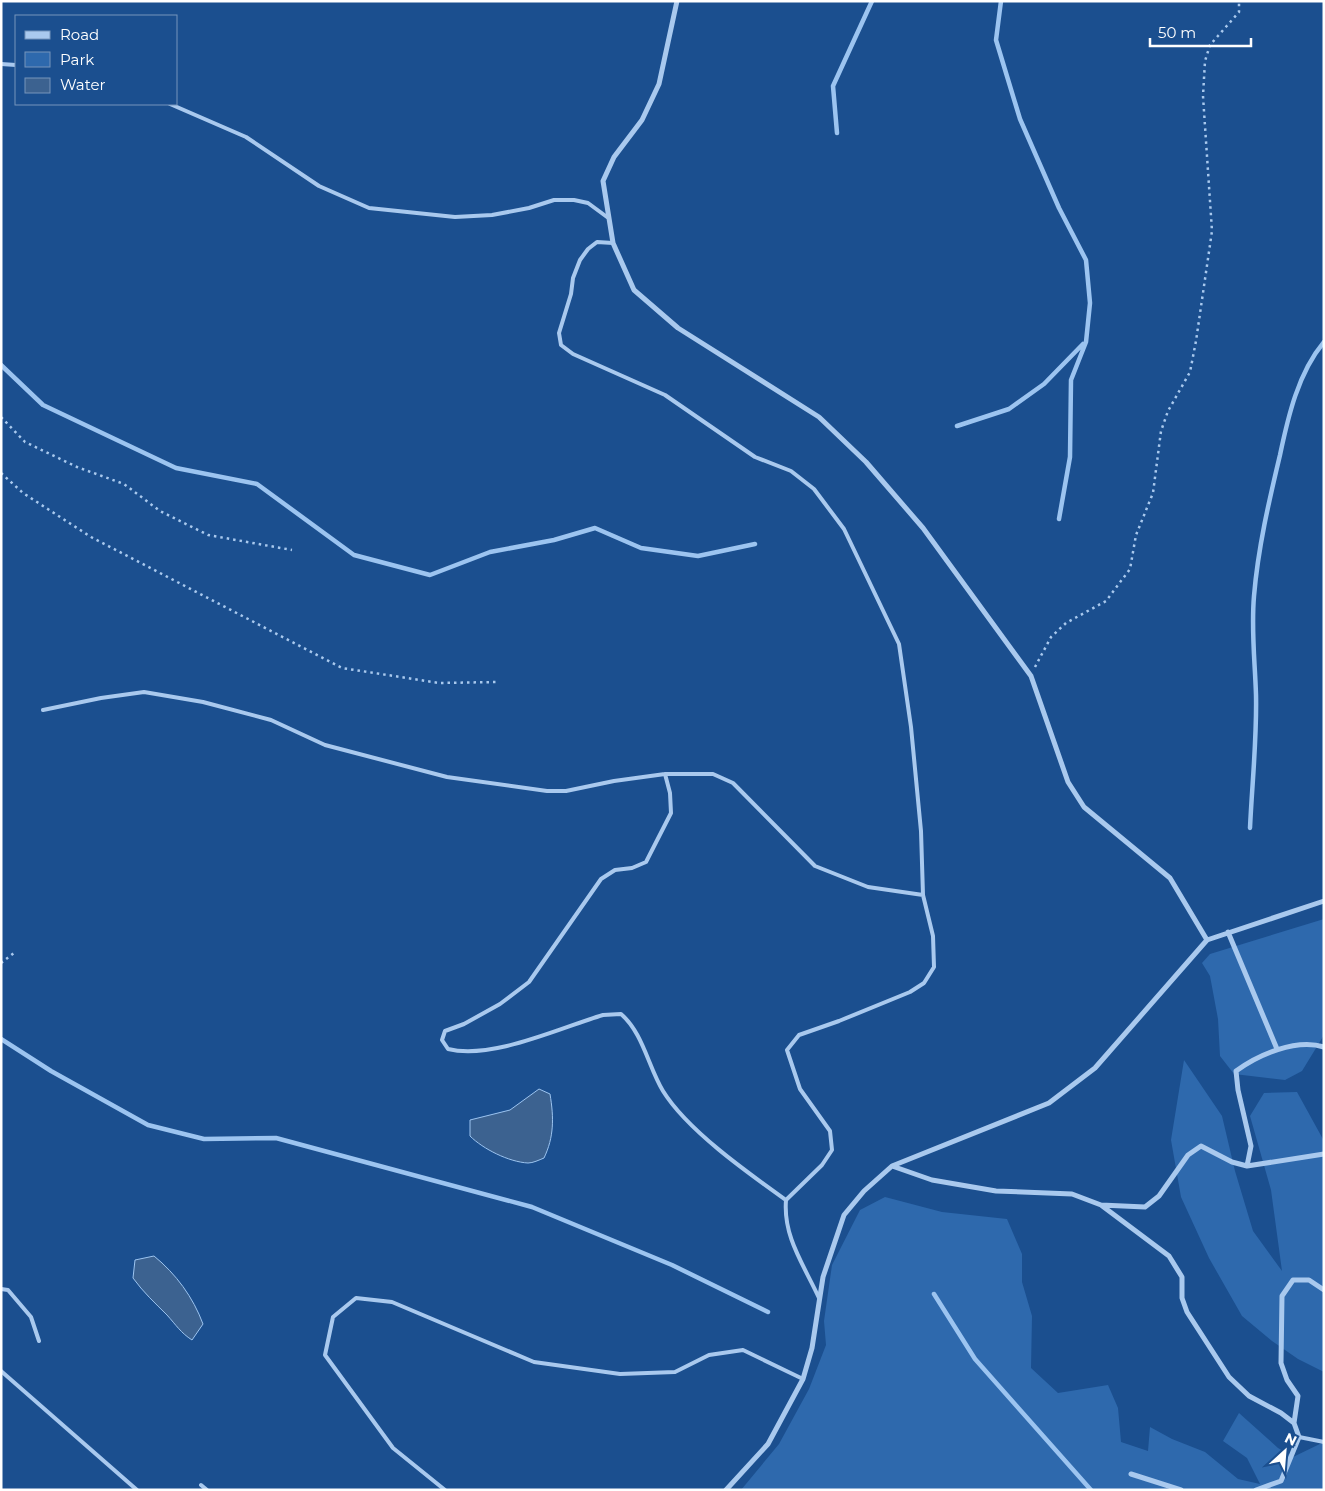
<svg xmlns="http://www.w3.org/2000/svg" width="1325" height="1491" viewBox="0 0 1325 1491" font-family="Montserrat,sans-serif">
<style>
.green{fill:#2e69ad}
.water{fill:#3c6290;stroke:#9cc4f0}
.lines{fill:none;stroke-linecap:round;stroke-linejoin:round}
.stream{stroke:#9cc4f0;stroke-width:4.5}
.path{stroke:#a9c9ee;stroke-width:2.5;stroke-dasharray:2.5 4;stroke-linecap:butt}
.service{stroke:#a9c9ee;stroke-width:4}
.minor{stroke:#a9c9ee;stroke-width:5}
</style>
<rect width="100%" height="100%" fill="#1b4f8f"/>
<path class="green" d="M1324,919V1035L1302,1071L1285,1080L1234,1074L1220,1056L1218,1019L1210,976L1202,963L1210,954Z
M1184,1060L1222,1116L1235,1171L1253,1231L1282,1271L1271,1190L1250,1116L1264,1093L1297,1092L1324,1141V1372L1298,1359L1272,1341L1242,1316L1209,1258L1181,1197L1171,1140Z
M885,1197L942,1212L1007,1219L1022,1254V1282L1032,1316L1031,1368L1058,1393L1108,1385L1118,1408L1121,1442L1148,1451L1150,1427L1172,1439L1205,1452L1238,1479L1260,1484L1247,1458L1223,1441L1239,1413L1278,1448L1293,1457L1324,1442V1490H741L779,1444L809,1389L826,1345L824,1321L832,1265L860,1210Z"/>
<path class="water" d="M539,1089L550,1094C554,1118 554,1137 544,1158C539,1160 533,1163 528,1163C509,1162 483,1149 470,1136V1120L510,1110Z
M154,1256C176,1274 193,1297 203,1324L192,1340C181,1333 176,1325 167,1315C155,1303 143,1292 133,1278L135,1260Z"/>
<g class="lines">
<path class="stream" d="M1001,1L996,40L1020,119L1059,208L1086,260L1090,303L1086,342L1071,380L1070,457L1059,519
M837,133L833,86L872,1
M1,365L43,405L176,468L257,484L354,555L430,575L490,552L554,540L595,528L641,548L698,556L755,544
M957,426L1009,409L1044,384L1083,344
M1250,828C1252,784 1257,739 1256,695C1255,661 1251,631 1254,596C1258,548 1269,501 1280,455C1288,417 1298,373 1324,342
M1,1039L51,1071L148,1125L204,1139L276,1138L532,1207L672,1265L768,1312
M934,1294L975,1359L1091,1490"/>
<path class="path" d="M1,417L25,442L77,467L124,484L160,511L208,535L292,550
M1,473L23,493L91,537L342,668L439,683L497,682
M1035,667L1051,637L1066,623L1106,601L1130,569L1136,535L1153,493L1161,431L1168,411L1190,372L1196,341L1212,231L1203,96L1205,61L1210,45L1239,12V1
M1,963L14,953"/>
<path class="service" d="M1,64L16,65
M170,104L246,137L319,186L369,208L455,217L492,215L529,208L554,200H574L588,203L607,217
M613,243L597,242L588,249L580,260L573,278L571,294L559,333L561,345L573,354L665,395L755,457L791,471L814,489L844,529L899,644L911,727L921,831L923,895L933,936L934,967L924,983L910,992L839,1021L799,1035L787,1050L800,1089L830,1131L832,1150L822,1165L786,1200C783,1237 804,1265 819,1298
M43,710L101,698L144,692L203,702L271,720L325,745L447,777L547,791H566L614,781L665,774H713L733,783L815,866L868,887L923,895
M665,774L670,793L671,813L646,862L632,868L615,870L601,879L529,982L500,1004L464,1024L445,1031L442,1040L448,1049C492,1060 559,1028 603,1015L621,1014C643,1033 648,1066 663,1091C687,1130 748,1173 786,1200
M1,1289L8,1290L31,1317L39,1341
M1,1371L137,1490
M1299,1437L1324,1442
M201,1485L207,1490
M445,1490L393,1448L325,1355L333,1317L356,1298L392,1302L534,1362L620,1374L675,1372L709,1355L743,1350L803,1379"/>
<path class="minor" d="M677,1L659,84L642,120L614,157L603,181L613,243L634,290L678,328L819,417L866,462L923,528L1031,676L1068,782L1084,807L1170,878L1207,940
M1228,932L1277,1049
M892,1166L932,1180L996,1191L1072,1194L1101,1205L1169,1256L1182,1277V1298L1187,1312L1229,1377L1249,1396L1281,1413L1294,1423L1299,1437L1281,1481L1256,1490
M1247,1166L1251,1146L1238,1090L1236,1071C1258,1055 1296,1038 1324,1047
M1101,1205L1145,1207L1159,1196L1188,1155L1201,1146L1232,1162L1247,1166L1324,1154
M1294,1423L1298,1396L1287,1380L1281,1363L1282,1296L1293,1280H1309L1324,1290
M1131,1474L1181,1490
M726,1490L768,1444L803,1379L812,1348L823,1277L844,1215L864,1191L892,1166L1049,1103L1095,1068L1207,940L1324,901"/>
</g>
<rect width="1325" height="1491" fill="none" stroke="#ffffff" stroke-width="5"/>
<rect x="15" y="15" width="162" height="90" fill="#1b4f8f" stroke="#7695bc"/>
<rect x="25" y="31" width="25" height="8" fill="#a9c9ee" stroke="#7695bc"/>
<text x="60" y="40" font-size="15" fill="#ffffff">Road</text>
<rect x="25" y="52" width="25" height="15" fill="#2e69ad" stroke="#7695bc"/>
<text x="60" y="65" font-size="15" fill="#ffffff">Park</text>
<rect x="25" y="78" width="25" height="15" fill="#3c6290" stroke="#7695bc"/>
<text x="60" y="90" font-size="15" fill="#ffffff">Water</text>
<g transform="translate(1285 1451) rotate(26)" stroke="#1b4f8f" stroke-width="4" paint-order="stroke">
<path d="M0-4L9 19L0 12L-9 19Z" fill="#ffffff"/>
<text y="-8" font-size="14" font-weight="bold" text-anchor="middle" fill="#ffffff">N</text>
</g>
<path d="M1150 38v8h101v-8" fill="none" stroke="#ffffff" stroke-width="2.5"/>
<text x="1158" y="38" font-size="15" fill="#ffffff" stroke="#1b4f8f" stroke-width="4" paint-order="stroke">50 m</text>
</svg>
